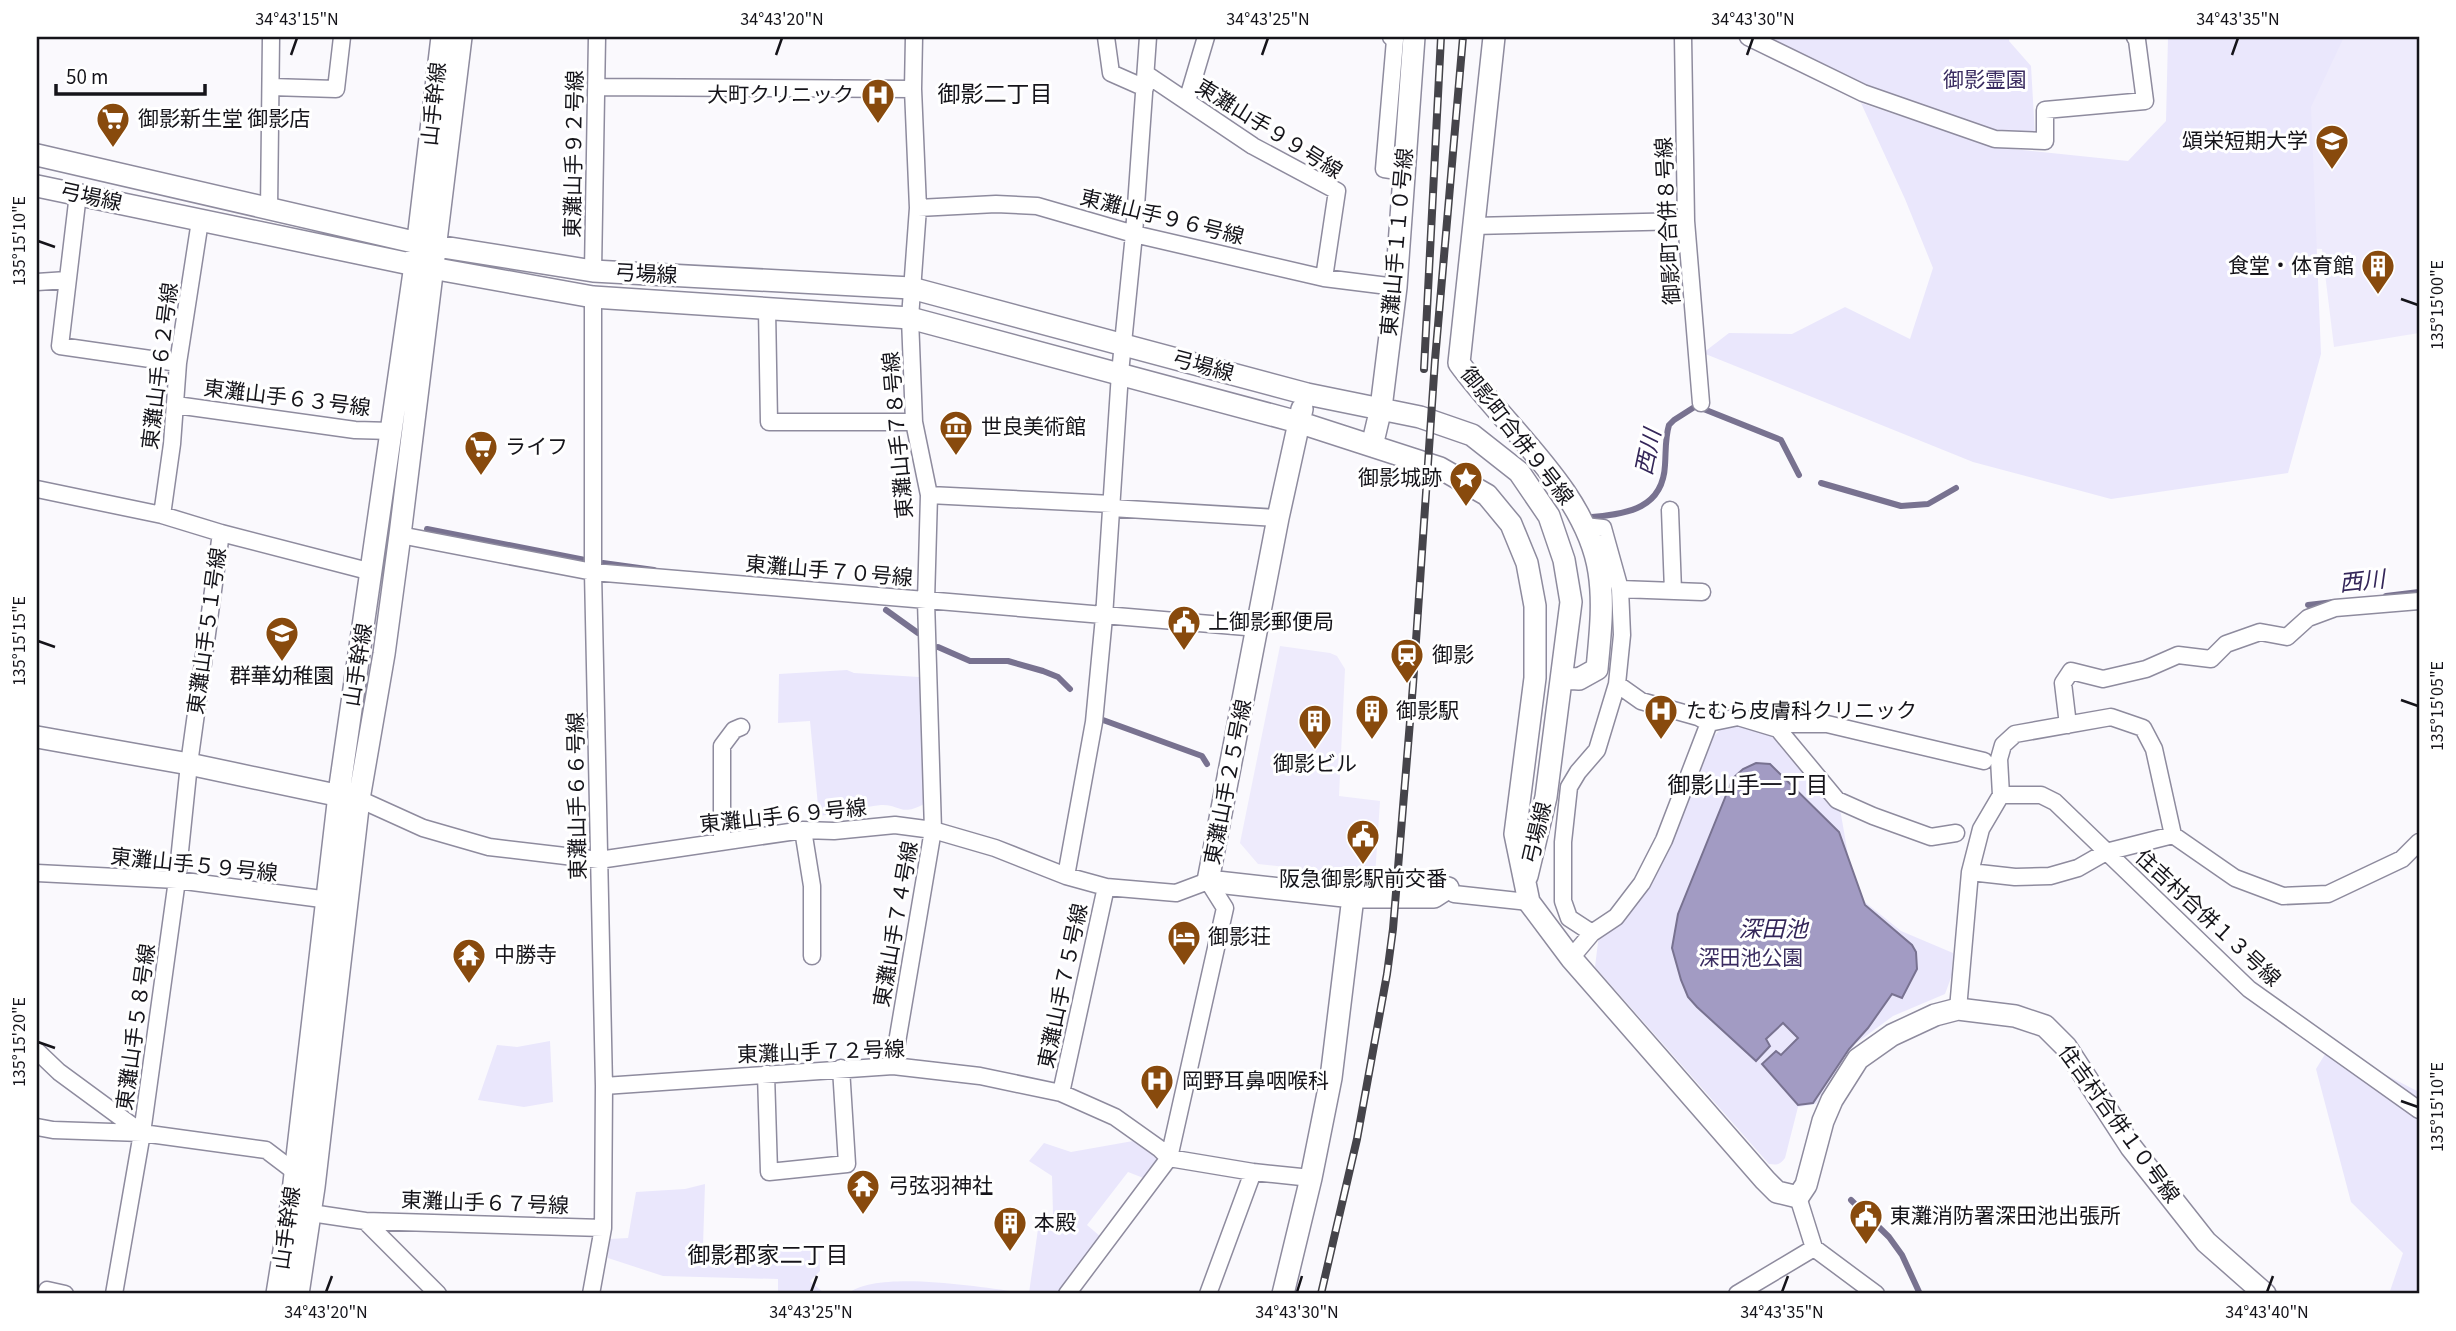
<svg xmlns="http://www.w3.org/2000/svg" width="2456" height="1331" viewBox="0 0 2456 1331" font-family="'Source Sans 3','Noto Sans JP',sans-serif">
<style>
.built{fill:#eeebfc}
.green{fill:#eae7fc}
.water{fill:#a29bc3;stroke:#787290;stroke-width:2}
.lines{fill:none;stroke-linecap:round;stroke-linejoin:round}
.stream{stroke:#787290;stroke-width:6}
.street-casing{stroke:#8e8b9e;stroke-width:19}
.secondary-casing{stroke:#8e8b9e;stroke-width:24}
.street{stroke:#fff;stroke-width:16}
.secondary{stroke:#fff;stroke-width:21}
.rail-casing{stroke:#45444a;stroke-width:8}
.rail{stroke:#fff;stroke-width:5;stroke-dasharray:16;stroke-linecap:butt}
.ticks{fill:none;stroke:#15141a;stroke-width:2.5}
.labels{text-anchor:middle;stroke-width:6;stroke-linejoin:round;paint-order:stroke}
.park-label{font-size:21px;fill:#3b2d61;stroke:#fff}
.poi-label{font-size:21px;fill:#15141a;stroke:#fff;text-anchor:start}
.street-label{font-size:21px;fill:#15141a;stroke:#fff}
.neighbourhood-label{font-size:23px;fill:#15141a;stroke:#fff}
.water-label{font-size:23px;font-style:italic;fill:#342659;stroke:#fff}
.neatline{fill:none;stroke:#15141a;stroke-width:2.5}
.ticks-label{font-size:18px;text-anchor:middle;fill:#15141a}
</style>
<rect width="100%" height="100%" fill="#faf9fd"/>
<path class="built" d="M2196,37H2419V333L2334,347L2322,249L2301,248Z
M1280,646L1330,653L1337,656L1345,669L1339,796L1380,801L1375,877L1258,864L1240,843Z"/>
<path class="green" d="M1761,37H2010L2009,41L2031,66L2035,135L1991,129L1865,87Z
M2168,37H2344L2311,107L2321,354L2288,473L2111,499L1973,462L1703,353L1729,333L1792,334L1845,307L1910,339L1933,268L1905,199L1861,103L1994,147L2128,161L2166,121Z
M847,670L854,673L919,677L924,804C900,817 900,804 881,805C861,807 840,813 819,816L810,721L778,723L779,674Z
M1735,725L1755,729L1775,738L1840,809L1855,894L1901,931L1953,953L1952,975L1945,994L1893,1016L1855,1044L1816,1104L1798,1107L1785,1158C1780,1165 1777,1165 1769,1164L1595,967L1599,934C1619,921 1635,909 1647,889L1707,743L1721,729Z
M550,1041L553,1102L524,1107L478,1100L497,1045L517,1047Z
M2330,1046L2419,1092V1294H2389L2403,1253L2351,1202L2316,1069Z
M1133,1141L1160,1160L1146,1179L1128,1172L1087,1225L1101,1237L1058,1294H847C880,1268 987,1289 1029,1293L1038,1229L1053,1214L1052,1176L1029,1161L1044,1143L1071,1152Z
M705,1184L703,1246L819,1247L820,1271L810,1281L825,1294H778V1279L663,1276L608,1258L609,1239L628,1238L636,1192L685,1189Z"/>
<path class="water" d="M1756,763L1770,764L1839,832L1865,905L1912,945L1916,952L1917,969L1902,998L1892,994L1868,1028L1849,1049L1813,1103L1798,1105L1762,1064L1776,1051L1781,1055L1798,1038L1783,1023L1766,1039L1770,1046L1756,1061L1697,1007L1688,997L1681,980L1672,948L1678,914L1733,778L1743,769Z"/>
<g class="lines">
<path class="stream" d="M1821,483L1901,506L1928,504L1956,488
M1592,517C1628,514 1663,508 1665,465C1666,451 1665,438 1669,425L1674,420L1696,406L1781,440L1799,475
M427,529L585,560
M603,563L654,570
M2386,596L2419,592
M2308,605L2334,602
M886,610L918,633
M938,647L970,661H1008L1043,671L1058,677L1070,689
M1103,720L1202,756L1207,764
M1851,1200L1889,1237L1902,1255L1920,1294"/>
<defs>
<path id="street" d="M1106,37L1111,73L1145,88
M1391,37L1395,40L1384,169L1404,172
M1683,37L1686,221L1701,403
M1748,37L1863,93L1995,139L2045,141V110L2145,101L2137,40L2135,37
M1146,74L1253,146L1337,191L1324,278
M271,87L336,89L342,37
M597,87L913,89
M1187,101L1206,37
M78,194L60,346L178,363
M918,208L996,204L1037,206L1134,234L1324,278L1396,287
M269,210L271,37
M1473,226L1686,221
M593,271L597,37
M37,282L67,280
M767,309L769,422H914
M176,405L355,430L392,431
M37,489L162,515L221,533L189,764L177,880L142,1133L114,1294
M929,495L1112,504
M1111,508L1278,518
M1670,510L1673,591
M162,515L172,444L178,363L200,221
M1584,526L1603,528L1620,589L1622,635L1617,684L1597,750L1578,772L1569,787L1563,842V901L1569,918L1592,933
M221,533L372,572
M400,535L593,572L1258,628
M1620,589L1702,592
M1617,684L1641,701L1698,717L1709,723L1738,717L1778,729L1837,800L1873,816L1931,837L1956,833
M2068,725L2063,683L2071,671L2103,679L2146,669L2178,655L2211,659L2226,644L2260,632L2287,637L2308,618L2335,608L2419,601
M1778,729L1788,724H1827L1984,761
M2001,795L1999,759L2003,745L2015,734L2111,717L2143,728L2154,749L2173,835
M359,799L423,828L489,847L599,860L803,830L834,831L895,825L933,830L995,848L1066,876L1106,887L1176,893L1208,881L1225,908L1169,1158L1067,1294
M803,830L812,886V956
M722,842V746L734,730L741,727
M1970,872L2015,877L2050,876L2078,868L2106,852L2173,835L2235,878L2283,896L2328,894L2402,859L2419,842
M37,873L177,880L337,901
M1066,876L1094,722L1104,617L1120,373L1134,234L1148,37
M1448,888L1454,894L1529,902
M1571,958L1592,933L1616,917L1642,883L1664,840L1709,723
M1958,1009L1970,872L1981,829L2001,795H2041L2055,802L2249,989L2419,1110
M37,1051L59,1072L142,1133L266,1150L295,1172
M893,1066L933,830L926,601L929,495L914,422L910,318L918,208L913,89L914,37
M766,1074L769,1172L847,1164L841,1068
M604,1086L893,1066L980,1076L1061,1093L1115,1117L1160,1149L1169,1158L1253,1172L1311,1178
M1061,1093L1106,887
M37,1127L53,1130L142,1133
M1798,1197L1814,1248L1876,1294
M311,1213L365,1221L438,1294
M365,1221L603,1228
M46,1294L47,1290L65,1294
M591,1294L603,1228L604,1086L593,572V297
M1208,1294L1253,1172
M1737,1294L1814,1248"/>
<path id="secondary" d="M1494,37L1459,363C1505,427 1587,492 1599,572C1604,604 1600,636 1597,669L1579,679L1563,678
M37,155L418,243L593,271L911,288L1307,394L1420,417L1472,435L1519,472L1549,516L1564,560L1571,602L1546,797L1527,876
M37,186L415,265L593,297L910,318L1298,422L1440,468L1487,495L1511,524L1527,563L1535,606V678L1515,834L1529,902L1571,958L1765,1180L1777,1192L1798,1197L1806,1185L1823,1121L1832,1100L1858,1059L1892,1035L1935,1015L1958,1009L2015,1016L2045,1026L2066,1047L2131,1147L2206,1242L2265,1294
M1302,409L1278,518L1208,881L1353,897H1434L1448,888
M1372,446L1381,408L1396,287L1414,37
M37,737L189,764L350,798
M277,1294L292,1200L340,786L415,265L442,37
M298,1294L314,1187L359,799L384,654L400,535L461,37
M1283,1294L1311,1178L1331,1078L1353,897"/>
</defs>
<use href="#street" class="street-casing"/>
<use href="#secondary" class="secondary-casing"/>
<use href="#street" class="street"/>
<use href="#secondary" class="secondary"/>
<defs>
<path id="rail" d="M1424,369L1441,37
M1321,1294L1357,1139L1387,974L1393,929L1413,685L1435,360L1463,37"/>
</defs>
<use href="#rail" class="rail-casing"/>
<use href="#rail" class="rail"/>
</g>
<path class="ticks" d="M291,55L297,38M776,55L782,38M1262,55L1268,38M1747,55L1753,38M2232,55L2238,38M38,241L55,247M2401,299L2418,305M38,641L55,647M2401,700L2418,706M38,1042L55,1048M2401,1101L2418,1107M326,1292L332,1276M811,1292L817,1276M1297,1292L1302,1276M1782,1292L1788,1276M2267,1292L2273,1276"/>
<defs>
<symbol id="hospital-pin" viewBox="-11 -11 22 30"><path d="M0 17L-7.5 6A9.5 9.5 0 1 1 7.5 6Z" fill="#884a0d" stroke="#fff"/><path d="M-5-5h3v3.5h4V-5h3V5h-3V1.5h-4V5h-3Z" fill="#fff"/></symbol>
<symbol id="supermarket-pin" viewBox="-11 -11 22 30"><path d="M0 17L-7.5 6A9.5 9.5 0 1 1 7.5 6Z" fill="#884a0d" stroke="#fff"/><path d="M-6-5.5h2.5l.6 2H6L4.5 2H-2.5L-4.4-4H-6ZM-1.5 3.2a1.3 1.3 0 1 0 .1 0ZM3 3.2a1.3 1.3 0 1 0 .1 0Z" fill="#fff"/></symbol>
<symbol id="university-pin" viewBox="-11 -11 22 30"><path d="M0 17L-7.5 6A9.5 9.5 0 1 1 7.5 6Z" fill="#884a0d" stroke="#fff"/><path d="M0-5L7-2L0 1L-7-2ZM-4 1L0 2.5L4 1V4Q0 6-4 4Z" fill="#fff"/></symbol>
<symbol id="building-pin" viewBox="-11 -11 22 30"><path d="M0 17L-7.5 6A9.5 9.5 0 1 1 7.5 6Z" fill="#884a0d" stroke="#fff"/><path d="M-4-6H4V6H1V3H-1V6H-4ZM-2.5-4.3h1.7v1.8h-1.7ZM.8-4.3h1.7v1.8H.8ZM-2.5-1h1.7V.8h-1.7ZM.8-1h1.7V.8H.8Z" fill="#fff"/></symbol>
<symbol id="museum-pin" viewBox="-11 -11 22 30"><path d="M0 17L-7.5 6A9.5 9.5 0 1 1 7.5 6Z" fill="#884a0d" stroke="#fff"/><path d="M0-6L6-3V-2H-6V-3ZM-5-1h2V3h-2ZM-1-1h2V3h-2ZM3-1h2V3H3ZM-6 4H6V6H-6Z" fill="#fff"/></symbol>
<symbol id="sight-pin" viewBox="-11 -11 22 30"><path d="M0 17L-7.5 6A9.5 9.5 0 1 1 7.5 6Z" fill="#884a0d" stroke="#fff"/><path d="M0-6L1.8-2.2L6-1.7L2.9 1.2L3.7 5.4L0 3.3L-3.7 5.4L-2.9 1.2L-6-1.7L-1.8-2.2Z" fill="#fff"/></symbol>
<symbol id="civic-pin" viewBox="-11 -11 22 30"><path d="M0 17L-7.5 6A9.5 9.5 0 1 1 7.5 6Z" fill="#884a0d" stroke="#fff"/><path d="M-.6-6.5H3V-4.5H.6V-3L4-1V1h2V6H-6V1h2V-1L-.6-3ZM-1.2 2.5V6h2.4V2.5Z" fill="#fff"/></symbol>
<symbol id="school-pin" viewBox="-11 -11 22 30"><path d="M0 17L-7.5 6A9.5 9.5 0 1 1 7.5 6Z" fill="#884a0d" stroke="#fff"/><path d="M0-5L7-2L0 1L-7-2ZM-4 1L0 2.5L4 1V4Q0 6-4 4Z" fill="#fff"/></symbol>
<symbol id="station-pin" viewBox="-11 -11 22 30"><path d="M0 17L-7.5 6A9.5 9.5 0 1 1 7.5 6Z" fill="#884a0d" stroke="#fff"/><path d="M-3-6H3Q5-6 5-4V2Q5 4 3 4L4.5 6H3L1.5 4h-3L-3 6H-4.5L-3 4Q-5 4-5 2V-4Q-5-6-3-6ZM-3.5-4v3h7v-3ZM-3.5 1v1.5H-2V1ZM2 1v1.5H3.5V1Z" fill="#fff"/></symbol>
<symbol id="hotel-pin" viewBox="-11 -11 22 30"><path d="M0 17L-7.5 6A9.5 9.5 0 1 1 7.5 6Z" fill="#884a0d" stroke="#fff"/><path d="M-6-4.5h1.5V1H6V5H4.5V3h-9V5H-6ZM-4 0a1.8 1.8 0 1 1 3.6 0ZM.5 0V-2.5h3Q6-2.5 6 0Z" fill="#fff"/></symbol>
<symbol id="temple-pin" viewBox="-11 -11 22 30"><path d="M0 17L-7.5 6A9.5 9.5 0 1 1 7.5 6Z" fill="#884a0d" stroke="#fff"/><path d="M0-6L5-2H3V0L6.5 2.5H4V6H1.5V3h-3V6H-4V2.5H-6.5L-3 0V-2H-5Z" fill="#fff"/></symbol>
</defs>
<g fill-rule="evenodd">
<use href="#hospital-pin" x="859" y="76" width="38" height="52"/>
<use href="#supermarket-pin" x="94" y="100" width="38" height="52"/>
<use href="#university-pin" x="2313" y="122" width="38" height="52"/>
<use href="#building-pin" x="2359" y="247" width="38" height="52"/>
<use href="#museum-pin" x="937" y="408" width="38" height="52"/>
<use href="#supermarket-pin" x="462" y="428" width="38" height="52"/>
<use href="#sight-pin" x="1447" y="459" width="38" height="52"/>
<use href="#civic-pin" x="1165" y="603" width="38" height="52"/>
<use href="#school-pin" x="263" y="614" width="38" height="52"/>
<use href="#station-pin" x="1388" y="636" width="38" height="52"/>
<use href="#building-pin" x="1353" y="692" width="38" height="52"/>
<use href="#hospital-pin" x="1642" y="692" width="38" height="52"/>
<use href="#building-pin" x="1296" y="702" width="38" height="52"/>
<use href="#civic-pin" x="1344" y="817" width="38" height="52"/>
<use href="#hotel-pin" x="1165" y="918" width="38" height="52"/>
<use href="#temple-pin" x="450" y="936" width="38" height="52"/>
<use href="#hospital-pin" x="1138" y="1062" width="38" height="52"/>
<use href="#temple-pin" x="844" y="1167" width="38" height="52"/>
<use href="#civic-pin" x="1847" y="1197" width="38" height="52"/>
<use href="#building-pin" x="991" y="1204" width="38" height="52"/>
</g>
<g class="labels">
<g class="park-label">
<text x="1985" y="87">御影霊園</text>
<text x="1751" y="965">深田池公園</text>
</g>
<g class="poi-label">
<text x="854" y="102" text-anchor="end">大町クリニック</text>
<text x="138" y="126">御影新生堂 御影店</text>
<text x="2308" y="148" text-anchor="end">頌栄短期大学</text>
<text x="2354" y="273" text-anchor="end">食堂・体育館</text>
<text x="981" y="434">世良美術館</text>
<text x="505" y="454">ライフ</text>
<text x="1442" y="485" text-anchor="end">御影城跡</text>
<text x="1208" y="629">上御影郵便局</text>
<text x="1432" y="662">御影</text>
<text x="282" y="683" text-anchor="middle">群華幼稚園</text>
<text x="1396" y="718">御影駅</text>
<text x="1686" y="718">たむら皮膚科クリニック</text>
<text x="1315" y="771" text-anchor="middle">御影ビル</text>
<text x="1363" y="886" text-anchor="middle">阪急御影駅前交番</text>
<text x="1208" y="944">御影荘</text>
<text x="494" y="962">中勝寺</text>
<text x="1182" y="1088">岡野耳鼻咽喉科</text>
<text x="888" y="1193">弓弦羽神社</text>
<text x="1890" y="1223">東灘消防署深田池出張所</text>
<text x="1034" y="1230">本殿</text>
</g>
<g class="street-label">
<text transform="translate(434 104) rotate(-84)" y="7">山手幹線</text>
<text transform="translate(1269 129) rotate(32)" y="7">東灘山手９９号線</text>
<text transform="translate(574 154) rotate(-89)" y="7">東灘山手９２号線</text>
<text transform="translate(91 197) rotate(12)" y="7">弓場線</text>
<text transform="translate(1162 217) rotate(14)" y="7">東灘山手９６号線</text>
<text transform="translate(1668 221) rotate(-93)" y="7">御影町合併８号線</text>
<text transform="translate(1397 242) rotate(-85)" y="7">東灘山手１１０号線</text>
<text transform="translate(646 274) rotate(3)" y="7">弓場線</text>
<text transform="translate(160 366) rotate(-83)" y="7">東灘山手６２号線</text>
<text transform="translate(1203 366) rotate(15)" y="7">弓場線</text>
<text transform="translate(287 398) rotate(7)" y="7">東灘山手６３号線</text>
<text transform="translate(898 435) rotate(-95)" y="7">東灘山手７８号線</text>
<text transform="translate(1517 436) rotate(52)" y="7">御影町合併９号線</text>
<text transform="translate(829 571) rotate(5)" y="7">東灘山手７０号線</text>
<text transform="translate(207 631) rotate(-82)" y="7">東灘山手５１号線</text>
<text transform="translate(358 665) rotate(-81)" y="7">山手幹線</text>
<text transform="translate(1228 782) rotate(-79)" y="7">東灘山手２５号線</text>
<text transform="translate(577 796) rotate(-91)" y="7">東灘山手６６号線</text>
<text transform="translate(783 816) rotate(-6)" y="7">東灘山手６９号線</text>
<text transform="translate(1537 833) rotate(-77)" y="7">弓場線</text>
<text transform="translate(194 865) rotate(6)" y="7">東灘山手５９号線</text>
<text transform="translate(2208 918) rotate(43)" y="7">住吉村合併１３号線</text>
<text transform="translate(896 924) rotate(-80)" y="7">東灘山手７４号線</text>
<text transform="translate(1063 986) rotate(-78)" y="7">東灘山手７５号線</text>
<text transform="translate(136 1027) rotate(-82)" y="7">東灘山手５８号線</text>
<text transform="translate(821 1052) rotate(-2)" y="7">東灘山手７２号線</text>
<text transform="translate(2119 1124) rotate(54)" y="7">住吉村合併１０号線</text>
<text transform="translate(485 1203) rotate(2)" y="7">東灘山手６７号線</text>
<text transform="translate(287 1228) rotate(-82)" y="7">山手幹線</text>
</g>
<g class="neighbourhood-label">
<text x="995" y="102">御影二丁目</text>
<text x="1748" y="793">御影山手一丁目</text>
<text x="768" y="1263">御影郡家二丁目</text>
</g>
<g class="water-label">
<text transform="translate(1648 452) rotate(-78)" y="8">西川</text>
<text transform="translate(2362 581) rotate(-6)" y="8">西川</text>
<text x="1773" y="937">深田池</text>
</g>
</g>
<rect width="2456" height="1331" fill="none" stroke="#ffffff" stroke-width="77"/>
<path d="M56 84v10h149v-10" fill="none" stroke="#15141a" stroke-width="3.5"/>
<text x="66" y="84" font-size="21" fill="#15141a" stroke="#ffffff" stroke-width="5" paint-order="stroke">50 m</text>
<rect x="38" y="38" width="2380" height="1254" class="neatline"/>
<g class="ticks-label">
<text x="297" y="25">34°43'15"N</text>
<text x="782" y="25">34°43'20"N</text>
<text x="1268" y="25">34°43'25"N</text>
<text x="1753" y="25">34°43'30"N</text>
<text x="2238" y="25">34°43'35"N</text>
<text transform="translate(19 241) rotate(-90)" y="6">135°15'10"E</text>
<text transform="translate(2437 305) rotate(-90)" y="6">135°15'00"E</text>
<text transform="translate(19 641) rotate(-90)" y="6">135°15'15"E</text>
<text transform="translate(2437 706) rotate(-90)" y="6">135°15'05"E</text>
<text transform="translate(19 1042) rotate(-90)" y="6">135°15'20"E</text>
<text transform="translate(2437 1107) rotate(-90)" y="6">135°15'10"E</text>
<text x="326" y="1318">34°43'20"N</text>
<text x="811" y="1318">34°43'25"N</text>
<text x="1297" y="1318">34°43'30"N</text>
<text x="1782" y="1318">34°43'35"N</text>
<text x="2267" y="1318">34°43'40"N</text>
</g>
</svg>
